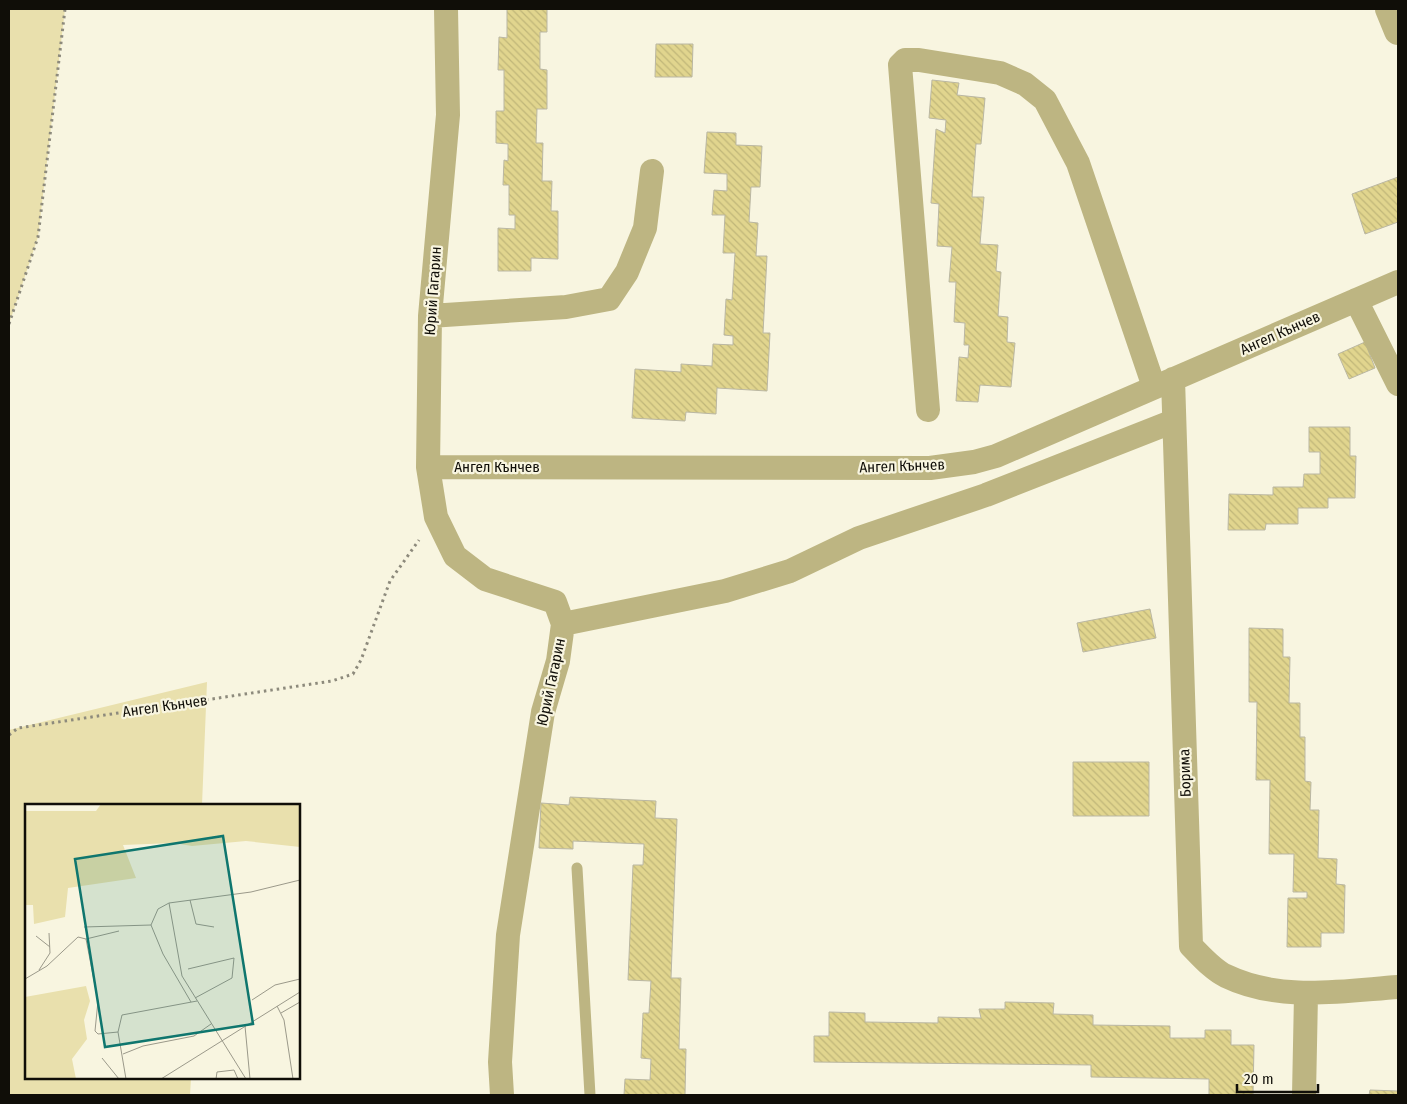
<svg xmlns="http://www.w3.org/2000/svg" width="1407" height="1104" viewBox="0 0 1407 1104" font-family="'Fira Sans Condensed',sans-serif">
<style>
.grass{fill:#e9e0ad}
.building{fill:url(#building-back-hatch);stroke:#bab7a3}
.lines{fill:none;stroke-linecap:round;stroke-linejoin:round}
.path{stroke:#8d8a7c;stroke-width:3;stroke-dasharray:2.5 4;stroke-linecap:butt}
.service{stroke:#bdb582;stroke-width:11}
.minor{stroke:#bdb582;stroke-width:24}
.tertiary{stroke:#bdb582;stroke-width:28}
.labels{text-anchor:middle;stroke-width:4.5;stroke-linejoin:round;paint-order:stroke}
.street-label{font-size:15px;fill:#100e08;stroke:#f8f5e0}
.inset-road{fill:none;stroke:#9b998a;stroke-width:1}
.view{fill:#0f766e;fill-opacity:0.15;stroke:#0f766e;stroke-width:2.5}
.inset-edge{fill:none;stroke:#100e08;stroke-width:2.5}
</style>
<defs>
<pattern id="building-back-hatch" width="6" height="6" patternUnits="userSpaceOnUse" patternTransform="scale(1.25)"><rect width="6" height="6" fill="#e1d58e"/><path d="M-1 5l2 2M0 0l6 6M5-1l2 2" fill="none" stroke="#c0b679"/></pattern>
</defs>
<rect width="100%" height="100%" fill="#f8f5e0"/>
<path class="grass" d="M9,9H65L38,237L9,324Z
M207,682L202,805H26V1078H191L190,1095H9V730Z"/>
<path class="building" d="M507,9H547V32H540V69L547,70V109H537L536,143H543L542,181H552L551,211H558V259L531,258V271H498V228L515,229V215H509V185H503L504,160L508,161V144L496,143V111H504V70H498L499,37L507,38Z
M656,44H693L692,77H655Z
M932,80L959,83L957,95L985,98L981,144H976L972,197H984L980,244L998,245L996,271L1001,272L998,316L1008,317L1007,342L1015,343L1011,387L980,385L978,402L956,401L959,357L968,358L969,345H964L965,323L954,322L956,282H949L952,247L937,246L939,204L931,203L936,129L945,133L946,120L929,118Z
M707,132L736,133V145L762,146L760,187H751L749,222L758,223L756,256H767L763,333H770L767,391L717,388L716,414L686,412L685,421L632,418L635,369L681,372V364L712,366L713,344L733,345V336L724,335L726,299L732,300L735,253H723L725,215H712L714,190L727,191V174L704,173Z
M1398,177V222L1365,234L1352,194Z
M1365,342L1375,368L1349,379L1338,354Z
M1309,427H1350V456H1356L1355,498H1328V508H1298V524H1266L1265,530H1228L1229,494L1273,495V487H1303L1304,474H1320V452H1309Z
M1150,609L1156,638L1083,652L1077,623Z
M1249,628L1283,629V657H1290L1289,703H1300V737H1305V781L1311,782L1310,810H1319L1318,858L1337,859L1336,884L1345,885L1344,933H1321V947H1287L1288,898H1307V892H1293L1294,854H1269L1270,780H1256L1257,702H1249Z
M1073,762H1149V816H1073Z
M570,797L656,801L655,818L677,819L671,978H681L679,1049H686L685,1095H624L625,1079L650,1080L651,1059L641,1058L643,1013H649L651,981L628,980L633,865H643L644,844L573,841V849L539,848L541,803L569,805Z
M1005,1002L1054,1003L1053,1014L1093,1015V1025L1170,1026V1038H1205V1030H1231V1045H1254L1253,1095H1209V1079L1091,1077V1065L814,1062V1036H829V1012L865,1013V1022L938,1023V1017L981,1018L979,1009H1005Z
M1370,1090L1398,1091V1095H1369Z"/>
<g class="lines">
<path class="path" d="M9,324L38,237L65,9
M9,735L18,728L332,681L353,674L361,660L390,581L419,540"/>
<path class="service" d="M577,868L590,1095"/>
<path class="minor" d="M446,9L448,115L430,316L428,467L436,517L455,556L485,579L555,602L563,624L558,661L543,712L508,935L500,1062L502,1095
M1356,300L1398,384
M430,316L566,307L609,299L627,272L645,228L652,171
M1173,379L1191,946C1201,956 1213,970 1226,976C1280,1002 1342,991 1398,987
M928,410L900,65L905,60H919L1000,73L1025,84L1045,100L1078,163L1154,387
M428,467L930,468L974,462L996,456L1398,282
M563,624L725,591L790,571L859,538L986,495L1174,421
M1304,1095L1306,995"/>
<path class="tertiary" d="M1389,9L1398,31"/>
</g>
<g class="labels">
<g class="street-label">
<text transform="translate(433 291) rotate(-86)" y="5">Юрий Гагарин</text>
<text transform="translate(1280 333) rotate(-24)" y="5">Ангел Кънчев</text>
<text transform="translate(902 466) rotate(-2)" y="5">Ангел Кънчев</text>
<text x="497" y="472">Ангел Кънчев</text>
<text transform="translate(551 682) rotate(-78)" y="5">Юрий Гагарин</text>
<text transform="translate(165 706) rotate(-8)" y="5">Ангел Кънчев</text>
<text transform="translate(1185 773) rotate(-92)" y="5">Борима</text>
</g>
</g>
<g transform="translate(25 804)">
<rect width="275" height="275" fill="#f8f5e0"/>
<path d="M76,0H275V43L221,37L167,42L149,39L98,41L111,74L43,84L40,113L9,120L8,101H0V7H71ZM61,182L65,197L59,216L62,235L47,255L51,275H0V193Z" fill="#e9e0ad"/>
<path class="inset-road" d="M165,96L171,120L189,123M144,99L157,172L221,275M126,121L138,150L166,198M59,123L126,121L133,105L144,99L226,88L275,76M11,132L25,143M61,135L73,197L70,227L73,230L93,228M163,165L209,154L207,174L170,194M14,166L25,149L24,129M0,175L22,162L53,133L61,135L94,127M227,196L250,181L275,175M252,202L259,216L268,275M256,209L275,198M220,222L225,275M98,250L118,242L169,232L186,220M77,254L94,275M101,275L93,228L97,211L172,197M136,275L275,188M191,275L192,268L209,266L213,275"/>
<path class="view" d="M198,32L228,220L80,243L50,55Z"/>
<rect width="275" height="275" class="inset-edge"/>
</g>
<rect width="1407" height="1104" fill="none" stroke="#100e08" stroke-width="20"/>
<path d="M1237 1084v8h81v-8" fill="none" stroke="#100e08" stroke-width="2.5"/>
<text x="1244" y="1084" font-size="15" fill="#100e08" stroke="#f8f5e0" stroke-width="4" paint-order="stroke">20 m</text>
</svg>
